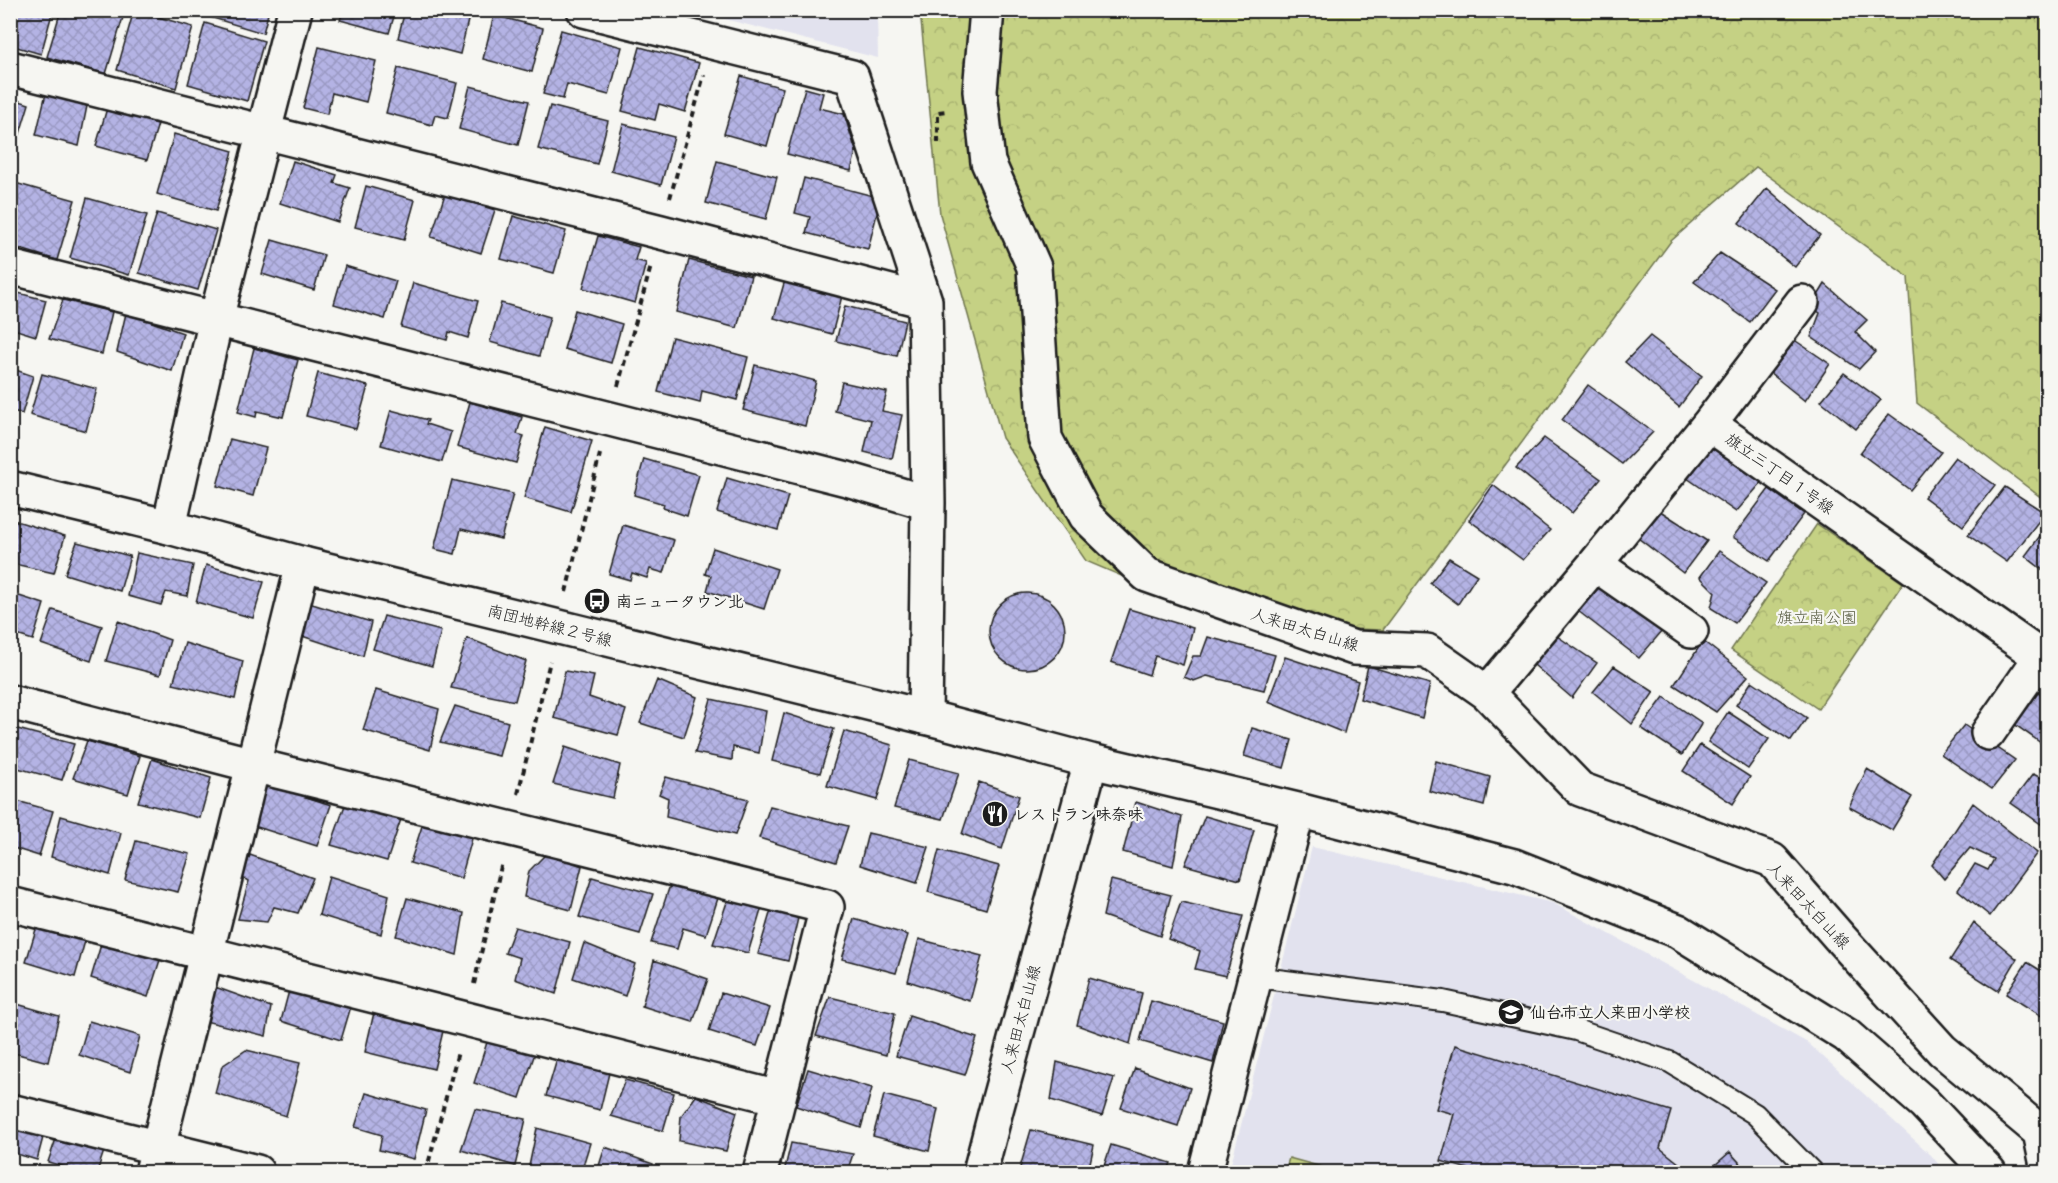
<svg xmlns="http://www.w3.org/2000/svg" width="2058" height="1183" viewBox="0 0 2058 1183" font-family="'Patrick Hand','Klee One',sans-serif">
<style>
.built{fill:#e2e2ee}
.forest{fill:url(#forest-crowns);stroke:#707650;stroke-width:1.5}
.pitch{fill:#c5d184;stroke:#707650;stroke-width:1.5}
.building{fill:url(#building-cross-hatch);stroke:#1c1c1c;stroke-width:1.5}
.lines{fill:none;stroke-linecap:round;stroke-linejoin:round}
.lane-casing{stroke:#1c1c1c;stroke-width:24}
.street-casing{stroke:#1c1c1c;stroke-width:38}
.secondary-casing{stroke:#1c1c1c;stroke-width:38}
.path{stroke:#1c1c1c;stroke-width:4;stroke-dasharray:6 4.5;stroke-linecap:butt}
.lane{stroke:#f6f6f2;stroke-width:20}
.street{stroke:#f6f6f2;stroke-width:33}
.secondary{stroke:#f6f6f2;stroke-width:33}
.labels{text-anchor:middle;stroke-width:4.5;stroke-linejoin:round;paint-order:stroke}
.street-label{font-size:16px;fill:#1c1c1c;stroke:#f6f6f2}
.poi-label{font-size:16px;font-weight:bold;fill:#1c1c1c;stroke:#f6f6f2;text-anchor:start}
.park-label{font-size:16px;fill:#575b40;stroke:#f6f6f2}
</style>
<defs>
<pattern id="forest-crowns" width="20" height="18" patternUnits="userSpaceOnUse" patternTransform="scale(1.5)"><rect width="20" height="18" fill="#c5d184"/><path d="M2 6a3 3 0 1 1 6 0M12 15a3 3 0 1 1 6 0" fill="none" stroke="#a9b371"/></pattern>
<pattern id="building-cross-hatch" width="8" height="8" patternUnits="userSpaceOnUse" patternTransform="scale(1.5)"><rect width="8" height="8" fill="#b4b3e4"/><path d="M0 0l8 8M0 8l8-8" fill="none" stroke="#9a99c3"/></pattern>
</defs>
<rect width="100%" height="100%" fill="#f6f6f2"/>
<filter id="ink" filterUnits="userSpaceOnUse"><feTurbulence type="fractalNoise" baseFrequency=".0167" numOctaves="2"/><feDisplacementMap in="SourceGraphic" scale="12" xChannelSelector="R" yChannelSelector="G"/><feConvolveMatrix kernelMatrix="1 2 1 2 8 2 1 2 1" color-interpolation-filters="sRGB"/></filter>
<g filter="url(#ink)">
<path class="built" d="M693,11H877L878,58Z
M1312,847L1553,903L1808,1043L1931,1155L1945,1172H1229Z"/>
<path class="forest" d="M920,11H2047V502L1917,403L1908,277L1756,167L1671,241L1383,630L1237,625L1086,561L1002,438L940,214Z
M1817,524L1903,583L1818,709L1731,650Z"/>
<path class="pitch" d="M1289,1158L1340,1172H1285Z"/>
<path class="building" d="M10,10H53L41,54L10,45Z
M61,10H113L124,14L106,74L47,57Z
M134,10L193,27L176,88L117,70Z
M205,10H269L263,33L203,15Z
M338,10H396L389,33L340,20L343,12Z
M405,10H462L470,12L460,54L398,38Z
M494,15L543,28L532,72L483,59Z
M205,23L264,41L247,101L188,84Z
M561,30L622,47L609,95L567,84L563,99L543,94Z
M319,47L376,61L366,102L332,93L327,114L303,108Z
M640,47L699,63L685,112L659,104L655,120L622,111Z
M398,68L457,83L448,118L435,115L432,125L386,113Z
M741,76L783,88L767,146L724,134Z
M470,86L529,101L518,145L459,129Z
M805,88L823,93L819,108L844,114L856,151L851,171L787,154Z
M46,93L87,106L79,146L36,135Z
M10,98L29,104L11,163H10Z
M550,106L608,121L597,164L538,149Z
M107,108L158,124L147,160L96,146Z
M623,124L674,137L661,185L611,171Z
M174,134L233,151L216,211L157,194Z
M293,161L337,175L334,183L350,188L338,222L280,203Z
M717,161L777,177L766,219L706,203Z
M804,178L881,198L868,249L806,233L810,217L795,213Z
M15,183L75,200L57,260L10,246V199Z
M366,186L415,200L404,240L355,227Z
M1767,188L1820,235L1795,267L1739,223Z
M445,194L495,210L481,253L431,237Z
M87,198L147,215L129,275L70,258Z
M157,213L216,230L198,290L139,273Z
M513,216L566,231L554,273L501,259Z
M598,236L639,247L635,260L646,263L635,303L583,288Z
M272,240L324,255L314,290L262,274Z
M1720,253L1775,289L1750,322L1694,282Z
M689,260L751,276L737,328L676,312Z
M345,266L396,281L385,319L334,304Z
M785,280L842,296L832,334L774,318Z
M413,283L478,301L468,338L449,332L447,340L401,327Z
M1825,284L1867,320L1855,332L1875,352L1859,369L1811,337L1820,313L1811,307Z
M10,291L46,300L36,336L10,328Z
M63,300L112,312L102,354L49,339Z
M501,303L550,317L539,356L490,342Z
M845,306L905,321L897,356L836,341Z
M575,310L622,324L611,363L564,349Z
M126,313L183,333L172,371L117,352Z
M1650,336L1702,376L1679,407L1625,362Z
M672,337L748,357L737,400L702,391L700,403L658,392Z
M1790,337L1830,364L1805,401L1764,368Z
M254,348L298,360L283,417L257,411L256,417L238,412Z
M755,365L816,381L805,426L743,410Z
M10,368L33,376L22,414L10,410Z
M318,373L368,386L356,429L306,416Z
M1844,373L1881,400L1856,429L1821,401Z
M42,374L97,389L86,431L30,415Z
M842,382L887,392L882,411L902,415L892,459L864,452L871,420L835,411Z
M1588,385L1653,432L1622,464L1562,420Z
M470,402L522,417L517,434L524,436L516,463L457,447Z
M391,410L428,420L426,424L451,432L442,462L381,445Z
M1889,414L1941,452L1910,490L1860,453Z
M545,427L592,441L571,512L524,498Z
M1544,438L1601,479L1572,513L1516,468Z
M230,439L266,448L253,496L217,486Z
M1713,445L1763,481L1736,512L1684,476Z
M1955,457L1995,485L1963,526L1924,497Z
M644,459L699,475L687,516L663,508L664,504L634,495Z
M727,478L788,496L778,530L717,512Z
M452,480L513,494L501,539L461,529L455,554L434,549Z
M1493,485L1550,530L1523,560L1469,520Z
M2005,487L2045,513L2007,562L1968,535Z
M1769,489L1804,514L1769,561L1733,537Z
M1654,507L1707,541L1683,573L1633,534Z
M10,519L65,536L54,573L10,563Z
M623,525L674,540L664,573L650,569L647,578L632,573L630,580L609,574Z
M2048,525V574L2025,556Z
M77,542L130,556L120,591L65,574Z
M713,548L777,569L764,609L707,591L711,576L705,574Z
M1719,551L1766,583L1735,623L1711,608L1715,592L1700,577Z
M137,553L193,565L187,596L166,592L161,605L128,596Z
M1449,558L1477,575L1458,604L1430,583Z
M206,565L264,582L253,618L196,602Z
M1600,584L1663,630L1639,658L1578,611Z
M989 631a38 38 0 1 1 76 0a38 38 0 1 1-76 0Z
M10,593L44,604L33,640L10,633Z
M309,603L371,622L363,656L299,635Z
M1129,609L1193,628L1183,665L1155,656L1149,675L1111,662Z
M53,610L102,626L91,661L41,644Z
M384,616L441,631L432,666L373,649Z
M118,621L170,640L160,675L106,661Z
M1551,632L1597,663L1572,698L1527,659Z
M1208,637L1275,655L1264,690L1207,676L1194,681L1184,677L1193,656H1201Z
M467,638L526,661L515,701L451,688Z
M1703,641L1748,676L1716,712L1674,685Z
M185,643L243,661L235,699L173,684Z
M1285,657L1358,681L1344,733L1268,702Z
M1368,666L1430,684L1422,718L1360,699Z
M1614,666L1654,692L1632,724L1593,692Z
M565,671L594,676L589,697L626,710L618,735L554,718Z
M657,680L697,697L684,737L640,723Z
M1752,681L1807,718L1791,741L1736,705Z
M376,690L439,709L430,750L363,730Z
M2035,691L2048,699V748L2010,721Z
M1664,697L1702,723L1682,755L1641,728Z
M711,699L766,711L759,753L733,747L732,760L695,753Z
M455,706L508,722L499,756L440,742Z
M1728,712L1769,739L1748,769L1708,742Z
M784,713L834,729L820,773L772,761Z
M1964,725L2015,760L1992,789L1941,754Z
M10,727L74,744L62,780L10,766Z
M1252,728L1292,740L1284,768L1244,756Z
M844,731L892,745L877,800L827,786Z
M87,741L140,756L128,794L73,778Z
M1700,745L1750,777L1733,804L1683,771Z
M565,747L620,765L613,798L553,784Z
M152,759L211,778L200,818L138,802Z
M909,760L959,773L943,819L894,808Z
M1436,761L1490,777L1484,806L1429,791Z
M1867,769L1912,797L1892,830L1849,807Z
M2033,774L2048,781V829L2011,803Z
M666,777L748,799L735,835L666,817L668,798L659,794Z
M979,782L1019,796L1002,849L962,834Z
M266,784L331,805L317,846L254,826Z
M10,799L53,811L39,856L10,847Z
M1136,802L1182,817L1173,866L1123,852Z
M1973,803L2037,853L1990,916L1958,890L1975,864L1988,870L1994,859L1970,848L1944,879L1932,865Z
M345,805L402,816L387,861L331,845Z
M770,806L848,826L836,862L759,838Z
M61,816L121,833L110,875L51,857Z
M1205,816L1254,830L1240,880L1185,865Z
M424,820L473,835L461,878L410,863Z
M868,833L929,847L917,883L860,865Z
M136,841L190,854L178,892L125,880Z
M939,850L999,866L986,909L928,892Z
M548,852L582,866L571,910L524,897L529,871Z
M250,855L313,878L298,913L274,907L267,922L238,919L249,881L242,878Z
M329,876L389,895L381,934L319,915Z
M592,877L653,894L640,934L579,917Z
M1111,880L1171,895L1160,936L1103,916Z
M670,885L719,895L706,935L683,928L677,949L651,943Z
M729,896L762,907L748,953L713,944Z
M407,898L464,913L457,955L396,936Z
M1181,902L1243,916L1226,976L1195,969L1200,951L1168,939Z
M771,910L798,918L788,961L758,954Z
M854,919L908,935L896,973L842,959Z
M1974,923L2017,959L1998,991L1950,960Z
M37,926L85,941L75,977L26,962Z
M515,927L570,942L556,994L515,979L520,958L505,953Z
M919,939L982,956L970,1001L908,981Z
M102,941L161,957L148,997L91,978Z
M584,943L635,964L625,996L573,978Z
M654,960L708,979L693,1022L642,1006Z
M2027,962L2048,975V1020L2006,994Z
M1089,978L1142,993L1130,1044L1077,1025Z
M291,983L352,1003L341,1040L281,1021Z
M215,987L271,1007L266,1036L205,1021Z
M721,993L770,1008L757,1046L709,1031Z
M830,997L895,1013L886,1055L816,1036Z
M1151,1001L1223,1021L1213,1063L1140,1041Z
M10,1002L59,1016L48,1062L10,1052Z
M375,1008L444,1027L434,1069L365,1052Z
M909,1016L977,1038L965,1075L896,1056Z
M89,1021L140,1036L130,1072L79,1055Z
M489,1036L535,1053L520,1098L474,1083Z
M1455,1045L1671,1111L1660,1148L1690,1172H1660L1654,1167L1653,1172H1478L1441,1161L1454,1114L1436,1109Z
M246,1050L300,1063L286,1116L215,1093L222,1066Z
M558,1056L610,1069L600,1110L546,1096Z
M1057,1062L1114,1078L1102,1116L1051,1100Z
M1135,1068L1190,1088L1178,1126L1121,1108Z
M808,1069L872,1088L861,1128L796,1106Z
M625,1080L674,1093L663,1131L611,1116Z
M366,1093L426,1110L414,1159L379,1150L382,1135L355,1127Z
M884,1095L938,1109L929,1151L873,1136Z
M696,1096L737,1112L726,1151L679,1141L681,1116Z
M475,1109L526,1119L515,1166L461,1150Z
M10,1121L45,1130L37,1160L10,1152Z
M537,1128L590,1143L581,1172L528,1171Z
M1031,1130L1094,1145L1088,1172L1019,1171Z
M58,1133L106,1145L97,1172H82L48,1162Z
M791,1143L853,1154L847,1172H784Z
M1111,1145L1171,1163L1167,1172H1102Z
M605,1147L653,1164L651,1172H597Z
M1730,1152L1748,1172H1707Z"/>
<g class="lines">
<defs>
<path id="lane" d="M1255,977L1443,1001L1576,1030L1670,1062L1755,1114L1812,1172"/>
<path id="street" d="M584,10L852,77L925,301L928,503L925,717
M987,10L980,91L988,162L1034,267L1045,438L1086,516L1147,575L1354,648L1427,651L1487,693L1580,789L1772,860L1841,939L1942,1050L2040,1132L2048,1170
M10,68L661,232L925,301
M10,267L847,479L928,503
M1709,424L1802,302
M169,527L216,319L295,10
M1595,564L1691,631
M1487,693L1595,564L1709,424L2048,662
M10,702L253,765L827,907L760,1172
M1988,733L2041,657
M10,904L779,1098
M10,1111L257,1172
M152,1172L303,564"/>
<path id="secondary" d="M10,488L169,527L303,564L941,721L1091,761L1298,810L1514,866L1678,931L1846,1035L1924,1103L1989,1172
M980,1172L996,1110L1091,761
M1205,1172L1298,810"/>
</defs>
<use href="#lane" class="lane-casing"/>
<use href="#street" class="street-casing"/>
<use href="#secondary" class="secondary-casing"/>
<path class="path" d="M938,143V112L946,111
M670,198L704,75
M618,386L651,266
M566,592L600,454
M518,794L550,661
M474,984L502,862
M426,1172L458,1052"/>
<use href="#lane" class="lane"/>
<use href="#street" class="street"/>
<use href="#secondary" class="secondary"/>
</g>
</g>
<defs>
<symbol id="bus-disc" viewBox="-11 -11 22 22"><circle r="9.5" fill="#1c1c1c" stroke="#f6f6f2"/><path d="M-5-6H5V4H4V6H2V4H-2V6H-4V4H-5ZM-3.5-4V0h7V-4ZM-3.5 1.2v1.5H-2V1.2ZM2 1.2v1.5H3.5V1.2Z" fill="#fff"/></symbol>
<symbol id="restaurant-disc" viewBox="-11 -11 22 22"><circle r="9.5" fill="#1c1c1c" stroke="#f6f6f2"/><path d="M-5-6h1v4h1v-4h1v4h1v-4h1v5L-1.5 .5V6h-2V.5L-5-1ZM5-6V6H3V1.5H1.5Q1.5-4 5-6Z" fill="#fff"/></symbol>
<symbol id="school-disc" viewBox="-11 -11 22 22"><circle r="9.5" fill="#1c1c1c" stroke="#f6f6f2"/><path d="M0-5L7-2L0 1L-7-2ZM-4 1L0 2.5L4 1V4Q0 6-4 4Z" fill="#fff"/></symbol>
</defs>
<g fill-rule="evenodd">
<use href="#bus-disc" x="582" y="586" width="30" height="30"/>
<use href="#restaurant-disc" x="980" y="799" width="30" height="30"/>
<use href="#school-disc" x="1496" y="997" width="30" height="30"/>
</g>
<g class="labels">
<g class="street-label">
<text transform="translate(1780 473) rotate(35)" y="6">旗立三丁目１号線</text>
<text transform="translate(550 625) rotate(14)" y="6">南団地幹線２号線</text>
<text transform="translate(1305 629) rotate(17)" y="6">人来田太白山線</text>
<text transform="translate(1809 905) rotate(47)" y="6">人来田太白山線</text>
<text transform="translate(1020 1019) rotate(-75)" y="6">人来田太白山線</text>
</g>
<g class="poi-label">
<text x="616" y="607">南ニュータウン北</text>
<text x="1014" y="820">レストラン味奈味</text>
<text x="1530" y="1018">仙台市立人来田小学校</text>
</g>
<g class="park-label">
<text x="1817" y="623">旗立南公園</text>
</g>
</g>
<rect width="2058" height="1183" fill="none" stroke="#f6f6f2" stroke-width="36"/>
<rect x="18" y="18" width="2022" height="1147" fill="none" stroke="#1c1c1c" stroke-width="2" filter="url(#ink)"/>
</svg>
